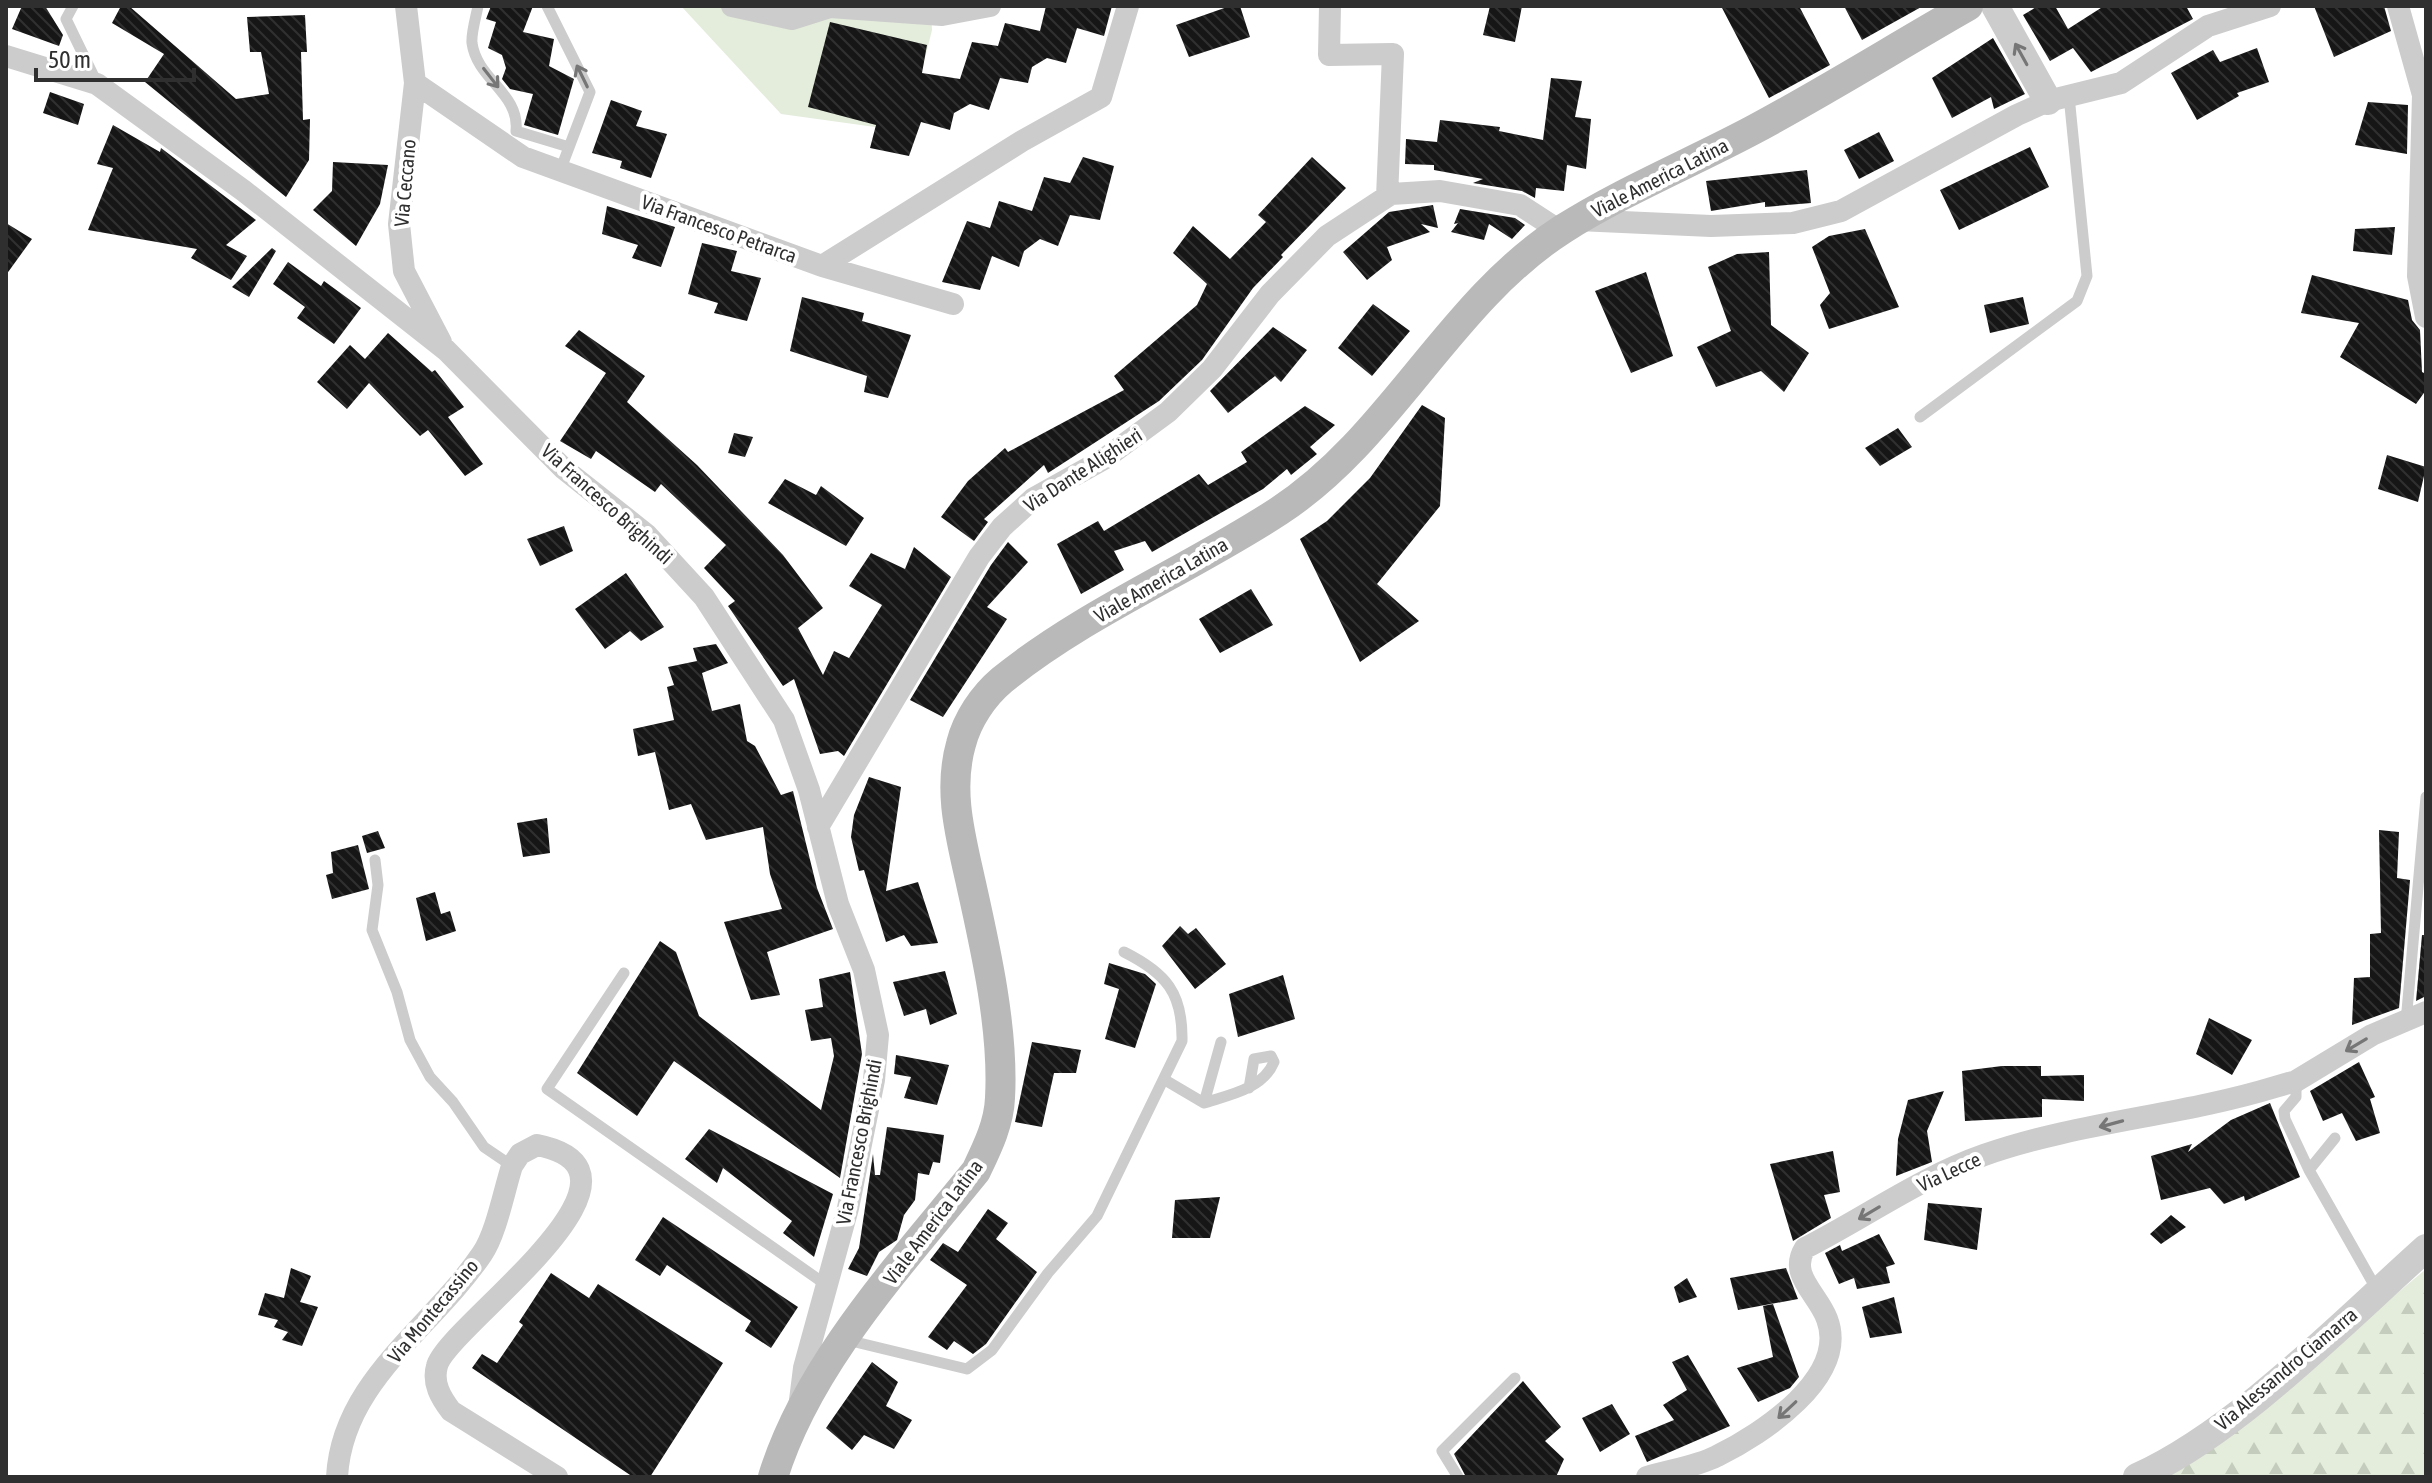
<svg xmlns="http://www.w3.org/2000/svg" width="2432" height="1483" viewBox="0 0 2432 1483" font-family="'Asap Condensed',sans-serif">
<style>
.forest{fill:url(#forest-firs)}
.park{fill:#e4eddc}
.building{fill:url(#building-back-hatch)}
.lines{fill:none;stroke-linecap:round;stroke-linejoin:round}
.service{stroke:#ccc;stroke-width:11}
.minor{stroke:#ccc;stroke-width:22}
.tertiary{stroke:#ccc;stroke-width:28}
.secondary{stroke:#b9b9b9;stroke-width:30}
.oneway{stroke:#767676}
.labels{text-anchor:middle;stroke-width:8;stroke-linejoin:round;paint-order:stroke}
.street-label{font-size:20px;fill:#2f2f2f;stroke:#fff}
</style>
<defs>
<pattern id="forest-firs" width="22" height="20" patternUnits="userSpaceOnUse" patternTransform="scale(2)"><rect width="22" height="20" fill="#e4eddc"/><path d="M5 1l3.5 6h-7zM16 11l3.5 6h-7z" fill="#c4ccbd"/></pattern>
<pattern id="building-back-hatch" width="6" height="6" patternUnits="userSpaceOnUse" patternTransform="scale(2)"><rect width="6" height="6" fill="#161616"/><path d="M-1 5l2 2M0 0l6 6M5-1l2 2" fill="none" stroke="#303030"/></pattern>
</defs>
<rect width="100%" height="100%" fill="#fff"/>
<path class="forest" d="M2426,1269V1477H2163L2292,1381Z"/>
<path class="park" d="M681,6H931L932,30L916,94L888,89L875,127L781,114Z"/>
<path class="building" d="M22,6H45L63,35L59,46L12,29Z
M121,6H129L236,99L269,94L261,52H250L247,17L305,15L307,52H301L303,120L310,119L309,160L286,197L145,82L164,54L112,23Z
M491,6H533L523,32L554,39L549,66L574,79L558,135L524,125L533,94L510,89L502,79L506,68L502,55L488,48L496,22L486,19Z
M1046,6H1112L1104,36L1077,28L1066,63L1047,58L1032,67L1028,83L1000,78L989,110L970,104L954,113L950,130L921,122L909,156L870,148L876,125L808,107L830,22L927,45L922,73L960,79L972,42L998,46L1005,23L1040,31Z
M1230,6H1240L1250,37L1189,57L1176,25Z
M1490,6H1522L1515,42L1483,35Z
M1721,6H1799L1830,65L1769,98Z
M1844,6H1923L1862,40Z
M2038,6H2055L2068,29L2104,6H2186L2193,19L2091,72L2073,48L2050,61L2023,15Z
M2314,6H2384L2391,31L2334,57Z
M1993,38L2025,94L1994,109L1991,97L1952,118L1932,78Z
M2257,48L2269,82L2237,93L2239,96L2197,120L2171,73L2213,50L2220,62Z
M1551,78L1582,81L1575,117L1591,119L1586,169L1567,165L1564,191L1536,188L1535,198L1522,191L1473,183L1483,179L1434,170V165L1405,164L1406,139L1437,142L1440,120L1500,127L1499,131L1543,140Z
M50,92L84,104L78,125L43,113Z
M611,100L642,111L636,126L667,134L651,178L620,168L622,161L592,153Z
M2368,102L2408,105L2407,154L2355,145Z
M113,125L160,152L161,148L256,220L226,245L247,256L231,280L191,258L197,249L88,230L113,168L97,164Z
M1879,132L1894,161L1859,179L1844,150Z
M2030,147L2049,187L1959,230L1940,190Z
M1083,157L1114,166L1100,220L1070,215L1058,246L1040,239L1024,251L1019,267L992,256L980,290L942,282L967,221L990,228L999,201L1032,211L1044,177L1070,183Z
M1312,157L1346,188L1281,255L1283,257L1253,288L1202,360L1159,401L1048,473L1044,465L984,519L988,522L974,541L941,517L968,481L1005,448L1008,452L1124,390L1114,376L1197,305L1207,284L1173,253L1193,226L1230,259L1266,222L1258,215Z
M333,162L388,165L380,204L356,246L313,210L332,191Z
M1807,170L1811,203L1765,207V202L1711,211L1706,181Z
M1433,205L1438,228L1421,224L1430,232L1387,247L1392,260L1367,280L1343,252L1389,212Z
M607,206L675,227L661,267L632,258L638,245L602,234Z
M1460,209L1515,218L1525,225L1512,239L1489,224L1484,240L1451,232L1458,223L1454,224Z
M6,223L32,239L6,275Z
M2395,227L2392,255L2353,251L2355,229Z
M1865,229L1899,307L1829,329L1820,305L1830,293L1812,247L1829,236Z
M702,243L737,251L731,271L761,278L747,321L714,313L718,303L688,294Z
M272,248L276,251L249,297L232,287Z
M1769,252L1771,325L1809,353L1784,392L1761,371L1716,387L1697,347L1731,331L1708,267L1737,254Z
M288,262L321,286L324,281L361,308L334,344L297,318L305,307L273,284Z
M1646,272L1673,356L1631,373L1595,291Z
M2312,275L2408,300L2412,320L2420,330L2422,372L2426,374V390L2416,404L2340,357L2359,323L2301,313Z
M802,297L864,313L862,321L911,335L888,398L864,392L867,376L790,351Z
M2023,297L2029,324L1990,333L1984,305Z
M1373,304L1410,331L1372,376L1338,348Z
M1273,327L1307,350L1281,382L1275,376L1228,413L1210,391Z
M579,330L645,376L627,402L697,465L783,555L823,608L798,628L823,675L834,651L849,658L882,605L849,586L871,553L905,569L914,547L951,577L844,756L838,751L820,754L794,679L783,686L728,606L735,601L704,568L726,545L661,484L655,492L596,451L591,459L560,441L606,373L565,346Z
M388,333L432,372L435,370L464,407L448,417L483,464L465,476L428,430L420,436L369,383L347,409L317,382L350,345L365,359Z
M1422,405L1445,418L1440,506L1377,584L1419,621L1360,662L1300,539L1327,521L1370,478Z
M1305,406L1335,425L1310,447L1317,454L1291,475L1287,469L1263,489L1152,552L1145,541L1114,551L1124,570L1081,594L1057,544L1098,521L1104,531L1199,474L1208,485L1247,462L1241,452Z
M1898,428L1912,447L1880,466L1865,448Z
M734,433L753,437L745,457L728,453Z
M2387,455L2426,467L2418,502L2378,489Z
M785,479L816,495L821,486L864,518L846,546L768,503Z
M564,526L573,551L540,566L527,539Z
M1008,542L1028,562L987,607L1007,619L943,717L910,700L991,565Z
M626,573L664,627L641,641L630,631L605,649L575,609Z
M1251,589L1273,625L1220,653L1199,619Z
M716,644L728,663L702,673L712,711L740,704L747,741L755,746L781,795L793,791L817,888L833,929L767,952L780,995L751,1000L724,922L782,909L770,874L763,827L706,840L691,804L669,810L655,752L638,756L633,729L674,720L667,687L674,685L668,667L697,661L693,648Z
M869,777L901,787L886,891L918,882L938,943L911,946L904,935L886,942L864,870L859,871L851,837L854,815Z
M547,818L550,853L523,857L517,823Z
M2379,830L2399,832L2397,878L2410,880L2399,1008L2352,1025L2354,978L2370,977V934L2381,933Z
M378,831L385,848L367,853L362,836Z
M358,845L369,889L332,899L326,875L333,873L331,852Z
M435,892L441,914L450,911L456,931L426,941L416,898Z
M1180,926L1188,934L1196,928L1226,964L1195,989L1162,946Z
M2422,935H2426V996L2416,1001Z
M660,941L676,952L699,1016L821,1110L834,1056L831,1038L811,1041L805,1010L823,1007L819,979L850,972L862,1054L840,1178L674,1061L637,1116L577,1073Z
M1109,963L1145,974L1156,984L1135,1048L1105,1039L1119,989L1104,984Z
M945,971L957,1014L930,1025L926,1009L904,1016L893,982Z
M1283,975L1295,1019L1238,1037L1229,994Z
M2209,1018L2252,1040L2232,1075L2196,1054Z
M1032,1042L1081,1050L1076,1073H1054L1042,1127L1015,1122Z
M896,1055L949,1065L937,1105L904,1098L911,1077L894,1074Z
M2359,1062L2375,1097L2370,1099L2380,1133L2356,1141L2342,1113L2323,1121L2310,1091Z
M2002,1066H2041V1076L2084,1075V1101L2042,1099V1117L1965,1121L1962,1071Z
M1944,1091L1927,1131L1932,1162L1896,1176L1898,1139L1908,1100Z
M2270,1103L2300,1177L2245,1201L2244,1196L2224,1204L2210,1188L2161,1200L2151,1156L2192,1144L2188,1152L2231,1120Z
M887,1127L944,1135L940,1163L933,1162L929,1175L918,1173L915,1200L904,1215L897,1240L879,1252L867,1276L848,1269L859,1248L873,1154L875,1175H880Z
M709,1129L833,1194L814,1257L783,1233L792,1221L723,1168L717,1183L685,1159Z
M1833,1151L1840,1192L1824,1195L1831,1218L1793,1241L1770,1164Z
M1220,1197L1210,1238H1172L1175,1200Z
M1928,1203L1982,1208L1977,1250L1924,1240Z
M988,1209L1008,1223L996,1239L1037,1272L986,1344L973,1354L954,1341L947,1350L928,1337L967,1285L930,1260L943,1243L958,1252Z
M2171,1215L2186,1227L2161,1244L2150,1234Z
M663,1217L798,1307L771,1348L745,1331L751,1321L667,1265L660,1276L635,1260Z
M1879,1234L1895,1264L1886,1267L1890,1283L1857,1289L1854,1278L1839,1284L1825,1253L1840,1245L1842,1251Z
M291,1268L311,1276L300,1302L318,1307L302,1346L282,1340L288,1332L274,1327L278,1320L258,1315L265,1293L284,1298Z
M1786,1268L1798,1299L1738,1310L1730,1278Z
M551,1273L589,1298L598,1284L723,1363L650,1477H633L472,1368L482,1354L497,1363L523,1325L519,1322Z
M1687,1278L1697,1297L1679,1303L1674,1287Z
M1894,1297L1902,1333L1870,1338L1862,1307Z
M1773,1304L1799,1377L1790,1388L1758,1402L1737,1368L1773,1357L1763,1306Z
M1688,1355L1730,1426L1647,1462L1635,1436L1674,1420L1663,1405L1687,1390L1672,1362Z
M872,1362L898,1382L886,1406L912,1420L894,1449L864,1435L852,1450L826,1428Z
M1523,1381L1561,1427L1545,1441L1564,1459L1556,1477H1466L1454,1454Z
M1612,1404L1630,1434L1600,1452L1582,1418Z"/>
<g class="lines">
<path class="service" d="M73,6L66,19L97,83
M478,6C476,17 471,33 472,43C477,80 520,93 516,131L569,147
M547,6L590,92L560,171
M1920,417L2077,301L2087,276L2069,96
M375,860L378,885L372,930L397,992L410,1040L430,1077L453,1102L484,1147L512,1166
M624,973L547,1089L825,1284
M2406,1022L2426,797
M1165,1080L1204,1103C1229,1095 1263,1089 1274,1062L1271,1056L1254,1059L1249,1088
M2296,1081V1097L2284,1111L2285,1119L2309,1170
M1204,1103L1221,1042
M2335,1138L2309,1170L2377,1290
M847,1340L967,1369L992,1350L1048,1273L1097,1216L1182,1041C1183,993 1166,973 1124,952
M1458,1477L1442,1451L1515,1378"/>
<path class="minor" d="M406,6L415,83L399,224L404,271L441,342
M732,6L792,19L830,7L942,15L990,6
M1330,6L1329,55L1393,54L1387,197
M2398,6L2423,95L2418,276L2426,317
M6,56L97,84L244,191L446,350L564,469L646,534L704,597L784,720L809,790L838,904L864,970L878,1035L874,1080L848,1208L804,1368L799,1408
M415,83L523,157L822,266L1022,141L1101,97L1128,6
M1578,220L1711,226L1793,223L1841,211L2017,115L2048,101L2121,83L2208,26L2270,6
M822,266L953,304
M818,827L979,557L1002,527L1034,498L1104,459L1168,412L1212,369L1270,294L1327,236L1391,194L1440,191L1520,205L1560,231
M337,1477C342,1381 432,1328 482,1254C496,1234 504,1191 512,1166L520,1154L537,1145C675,1172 446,1327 437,1366C432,1383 441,1398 451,1411L557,1477
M1647,1477C1669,1470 1696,1467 1717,1456C1762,1434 1849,1377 1827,1319C1818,1294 1788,1275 1805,1248C1864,1218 1921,1177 1984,1155C2078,1122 2180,1116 2275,1087L2296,1081L2372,1035L2426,1012"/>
<path class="tertiary" d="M1995,6L2048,101
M2137,1477C2237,1432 2343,1322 2426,1248"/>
<path class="secondary" d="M773,1477C808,1363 902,1263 976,1171C987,1148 999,1124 1000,1098C1004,1029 985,946 970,879C960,834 948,790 961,744C967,720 983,696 1002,680C1086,612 1189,570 1279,511C1392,437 1449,302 1563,229C1623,191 1691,163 1753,130C1826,91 1896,47 1968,6"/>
</g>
<defs><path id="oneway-shaft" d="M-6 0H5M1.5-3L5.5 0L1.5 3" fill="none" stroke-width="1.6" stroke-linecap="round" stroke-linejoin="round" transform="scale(2)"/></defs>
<g class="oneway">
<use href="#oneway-shaft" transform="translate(2021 54) rotate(-119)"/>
<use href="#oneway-shaft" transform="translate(582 76) rotate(-116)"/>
<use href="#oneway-shaft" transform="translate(491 78) rotate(52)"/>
<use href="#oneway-shaft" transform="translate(2356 1045) rotate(149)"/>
<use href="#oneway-shaft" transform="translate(2111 1124) rotate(165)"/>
<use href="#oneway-shaft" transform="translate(1869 1213) rotate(149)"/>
<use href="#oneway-shaft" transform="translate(1787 1410) rotate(137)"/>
</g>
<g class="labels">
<g class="street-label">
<text transform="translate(1660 178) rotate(-27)" y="7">Viale America Latina</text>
<text transform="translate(405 183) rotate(-85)" y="7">Via Ceccano</text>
<text transform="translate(719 229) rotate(20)" y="7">Via Francesco Petrarca</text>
<text transform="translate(1083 470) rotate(-33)" y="7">Via Dante Alighieri</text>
<text transform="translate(607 504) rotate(42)" y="7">Via Francesco Brighindi</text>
<text transform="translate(1161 580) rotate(-30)" y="7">Viale America Latina</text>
<text transform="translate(859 1142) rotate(-79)" y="7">Via Francesco Brighindi</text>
<text transform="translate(1949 1172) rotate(-25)" y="7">Via Lecce</text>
<text transform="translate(933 1222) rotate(-53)" y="7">Viale America Latina</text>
<text transform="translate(433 1311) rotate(-50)" y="7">Via Montecassino</text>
<text transform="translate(2286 1369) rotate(-40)" y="7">Via Alessandro Ciamarra</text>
</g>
</g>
<rect width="2432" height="1483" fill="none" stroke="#2f2f2f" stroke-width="16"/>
<path d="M36 68v12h158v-12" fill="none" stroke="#2f2f2f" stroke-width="4"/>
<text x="48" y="68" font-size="24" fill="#2f2f2f" stroke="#ffffff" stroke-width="6" paint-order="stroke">50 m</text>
</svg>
